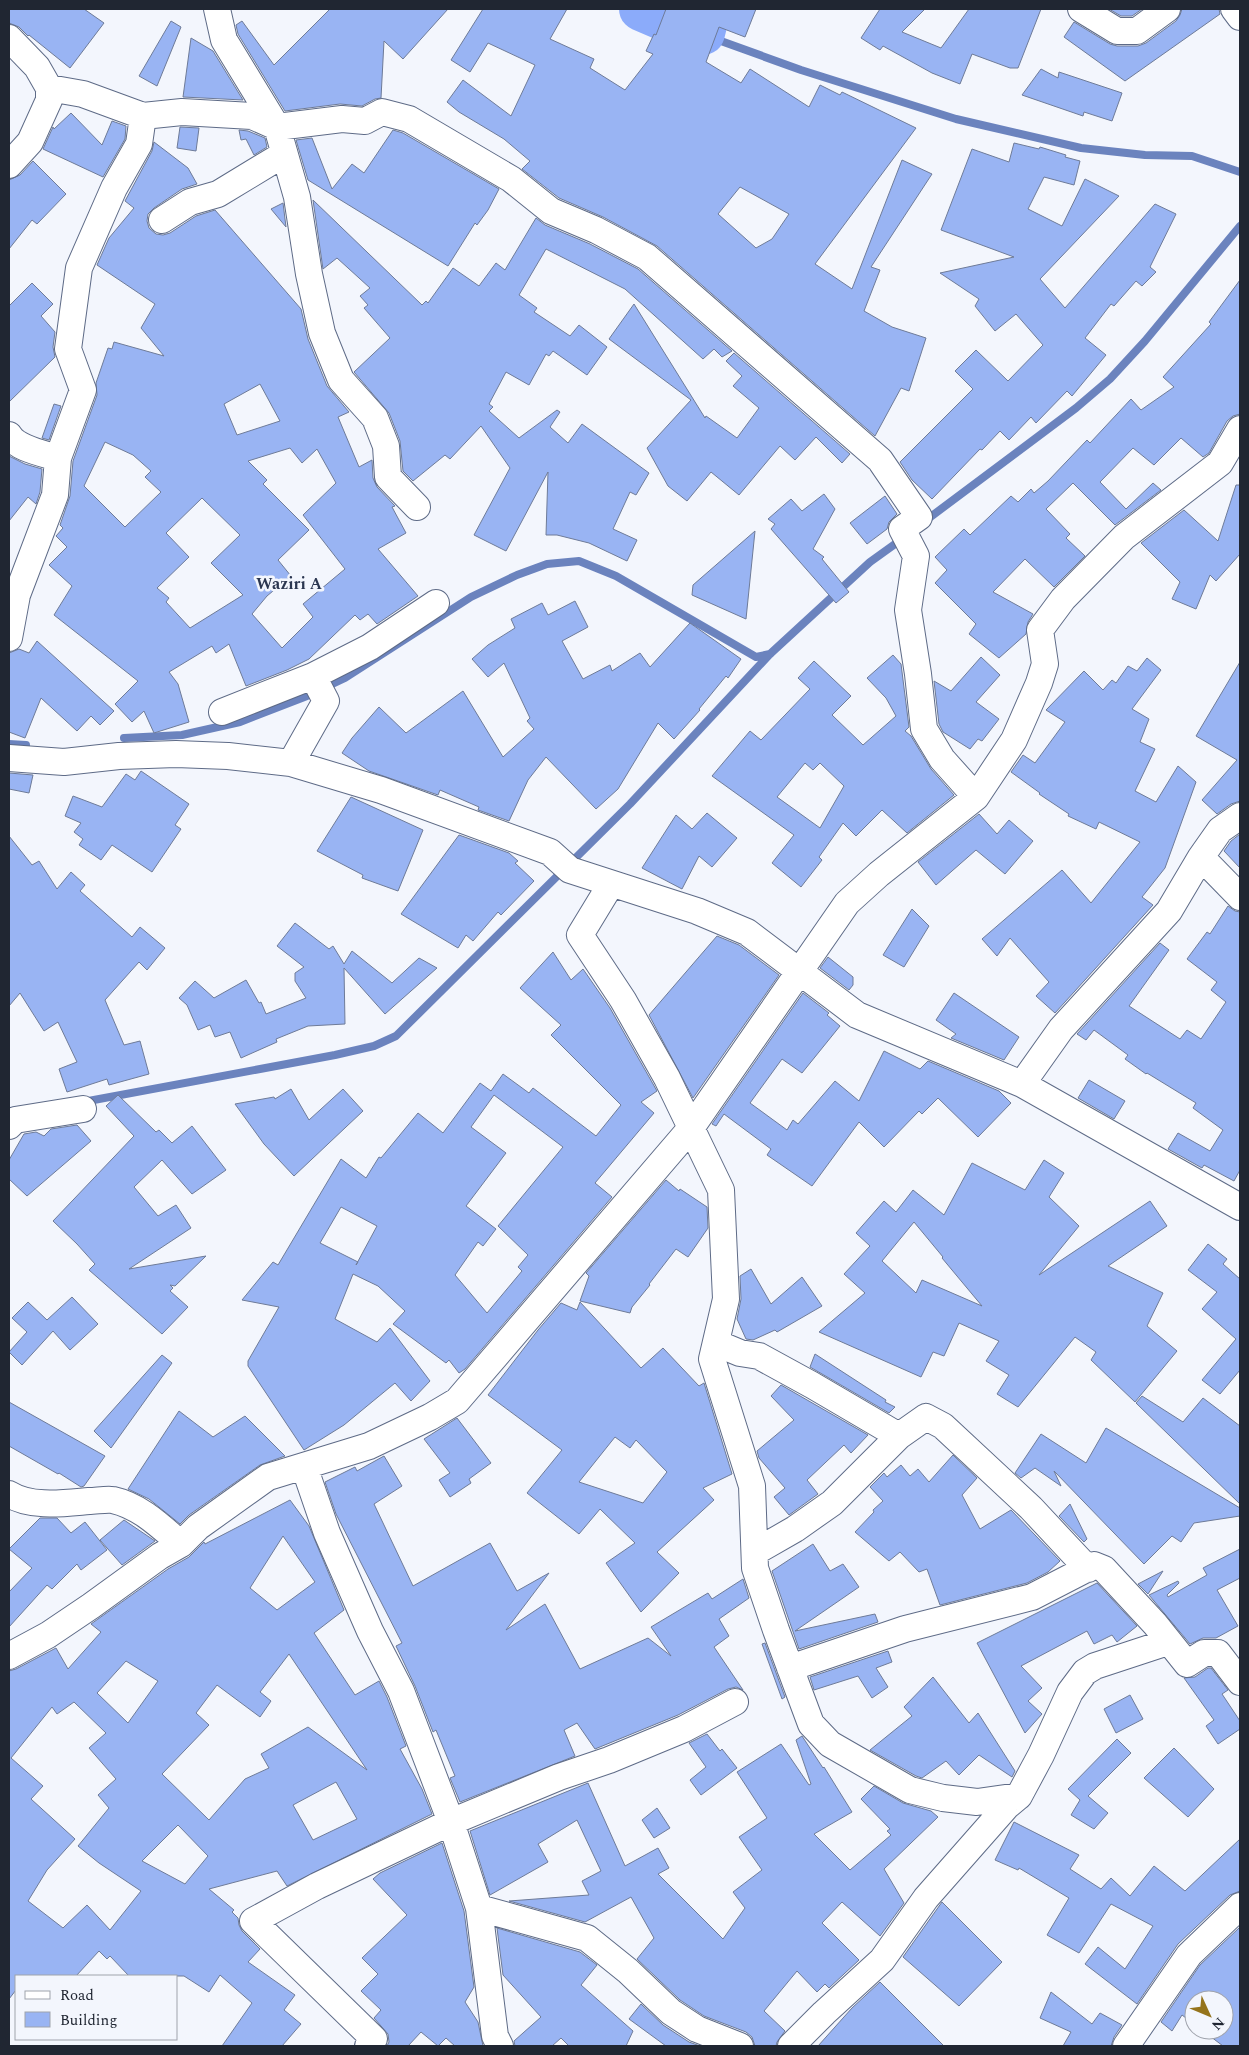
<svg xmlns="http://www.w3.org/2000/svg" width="1249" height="2055" viewBox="0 0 1249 2055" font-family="Spectral,serif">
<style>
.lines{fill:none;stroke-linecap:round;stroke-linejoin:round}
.stream{stroke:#6b83be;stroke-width:8}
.river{stroke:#8babfa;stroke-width:44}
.building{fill:#99b4f3;stroke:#6e7b98;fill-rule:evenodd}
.street-casing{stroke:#5e6b87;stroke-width:28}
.street{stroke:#fff;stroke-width:26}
.labels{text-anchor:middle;stroke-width:5;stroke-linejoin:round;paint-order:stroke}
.neighbourhood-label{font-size:16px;font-weight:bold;fill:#2b3650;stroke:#f3f6fd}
</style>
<rect width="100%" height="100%" fill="#f3f6fd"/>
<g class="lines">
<path class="stream" d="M707,36L801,70L956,119L1081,148L1145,155L1192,156L1240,172
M925,521L1076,408L1110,379L1145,341L1240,226
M124,738L182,735L240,722L307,696L345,678L471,597L517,575L547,564L579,561L616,576L756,657L770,654
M9,744L26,745
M83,1102L335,1055L374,1046L396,1036L630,804L770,654L870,562L902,539"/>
<path class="river" d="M641,9L683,27L703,33L709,9"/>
</g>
<path class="building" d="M9,9H84L104,23L70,68L29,35L28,36L19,27L9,23Z
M330,9H448L403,59L384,41L381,98L375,99L362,106L340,104L285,111L238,34L236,25L242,21L274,65Z
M483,9H567L550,39L594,59L590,68L625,90L653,54L646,51L654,34L656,35L666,9H756L745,37L719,27L706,62L741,83L750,69L809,107L820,85L840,95L842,92L916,128L815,264L852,289L902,160L932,174L871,267L880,270L864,311L892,327L926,338L909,391L901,388L875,436L657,246L603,217L559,198L522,169L530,161L504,139L459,112L447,102L463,80L511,116L535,65L488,43L470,72L451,60ZM740,187L789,214L772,239L756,248L718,214Z
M880,9H925L902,32L941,48L969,9H1041L1018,68H1010L972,54L960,84L932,73L883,46L880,50L861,38Z
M1109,9H1142L1132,16H1121Z
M1182,9H1219L1220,14L1125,81L1064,37L1074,22L1110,44L1117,46H1138L1146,43L1176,21L1180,15Z
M171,21L181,27L157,86L139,76Z
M191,38L213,51L243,100L183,97Z
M1041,69L1058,78L1059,72L1122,93L1112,121L1084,112L1083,116L1022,95Z
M71,113L102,145L112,121L126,126L125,139L103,177L43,149L53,127L54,129Z
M180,127L199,128L196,151L177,148Z
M239,130L248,131L265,138L267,147L254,155L246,139L241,140Z
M393,130L403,133L499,189L488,210L477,225L475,223L448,266L308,180L296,140L312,138L332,189L352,164L364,173Z
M154,142L188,168L197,184L182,189L154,208L148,214L147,221L149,228L156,234L163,235L170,233L196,216L215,210L301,309L308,339L327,386L349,412L338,417L359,467L372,460L373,478L377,487L395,506L392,507L406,533L378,549L418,596L377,624L368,614L360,620L355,615L309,659L287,670L246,686L229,644L216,653L212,646L169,672L178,684L189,722L154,733L144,711L132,722L115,704L138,681L54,615L72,586L49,565L67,547L56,536L63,528L60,525L70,496L73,461L97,395L96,383L108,348L112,349L114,342L164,356L141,328L155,304L97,265L109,238L134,208L125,201L152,151ZM260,384L280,421L237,435L224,404ZM105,442L133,455L151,471L145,477L161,492L125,527L84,486ZM290,448L302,463L317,449L336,483L303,515L345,569L303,604L313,617L282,648L252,614L267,596L291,576L278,560L309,530L263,484L267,480L248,461ZM202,498L240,535L211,563L243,595L190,628L166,602L169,598L157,588L189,557L166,533Z
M1014,143L1039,149L1040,147L1066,155L1065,157L1080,161L1074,185L1044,177L1028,209L1062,226L1085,179L1119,196L1040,279L1065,308L1155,204L1176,214L1150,267L1156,272L1142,286L1136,281L1114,306L1111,304L1085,338L1106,355L1072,396L1067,391L1036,423L1031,417L1009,440L1000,431L982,450L980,449L932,499L912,480L900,462L973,389L955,371L976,350L1008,381L1043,345L1016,314L995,331L975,306L979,299L940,273L1014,257L941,230L972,149L1009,162Z
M33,161L66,194L37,224L32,220L9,249V180L20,175Z
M313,200L422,305L426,301L428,303L453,268L479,286L496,263L505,270L536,218L545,225L590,244L638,269L732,351L722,357L714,349L703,359L625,289L546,249L519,295L537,308L534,312L570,336L579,325L607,347L587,375L553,351L549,356L546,354L529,385L506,372L489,404L493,407L489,411L519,438L557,410L560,412L550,427L568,443L582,424L649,473L636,495L630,492L613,529L637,540L627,561L589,543L557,535H546L548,472L506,551L474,535L510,468L481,426L450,459L445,455L413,481L403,471L400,441L389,413L354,372L390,338L364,308L368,305L360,296L370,288L337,258L323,269Z
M283,203L286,227L271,209Z
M1240,280V414L1233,416L1227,421L1209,453L1203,457L1181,438L1154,465L1133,448L1100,482L1126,509L1153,483L1161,490L1115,525L1073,483L1046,509L1070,534L1066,538L1085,556L1054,587L1025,559L993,592L1033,614L1028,622L1026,634L999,658L969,634L976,624L935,583L947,570L935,557L964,529L970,535L1011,496L1018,502L1031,489L1034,493L1048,481L1087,440L1090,443L1131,399L1141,410L1174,387L1163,377L1211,324L1209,322Z
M32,283L53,304L41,316L55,332L53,347L55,357L9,402V306Z
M634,304L705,418L706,416L737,438L759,408L733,386L742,376L726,361L734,353L850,454L842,463L816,437L795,460L780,446L739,495L711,472L687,501L668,486L647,448L691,400L609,339Z
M54,404L61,406L49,440L42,438Z
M9,456L25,464L42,469L40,492L36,504L28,497L9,521Z
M1236,485H1240V554L1216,581L1210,575L1196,609L1172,599L1180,582L1141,543L1184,510L1218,541Z
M824,494L835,509L813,549L824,557L822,559L849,592L836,603L771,529L775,524L768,519L791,499L802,511Z
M885,496L897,514L889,522L887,529L867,544L850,523Z
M755,531L746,619L692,595L693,585Z
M575,601L588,627L562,641L583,679L610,665L612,671L640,653L650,667L690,623L741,659L728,678L726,676L699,709L700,710L674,739L658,723L618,789L596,809L546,757L528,780L509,821L478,810L479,807L440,790L438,795L369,771L342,753L352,738L379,707L406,733L463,691L503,757L534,729L527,721L530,718L504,663L488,677L472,659L488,645L515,628L511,619L542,603L548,615Z
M37,641L114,711L100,725L91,716L77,731L41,698L25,738L9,732V653L19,649L29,653Z
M893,655L901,664L909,727L905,731L911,736L931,769L954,795L907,833L882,810L856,836L843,823L819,857L822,860L801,887L772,863L794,835L712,776L750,731L761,740L810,689L798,678L814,661L851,696L832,715L863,745L896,716L886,698L867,678ZM805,763L813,770L820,763L844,786L820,828L777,797Z
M981,657L1000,675L976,702L999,719L982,741L978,739L970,749L943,732L939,724L934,681L951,691Z
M1147,658L1161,670L1132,709L1149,719L1140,742L1155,749L1135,791L1156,802L1178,766L1196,782L1165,868L1142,897L1153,905L1055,1013L1036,996L1049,982L1010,938L997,956L982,939L1062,870L1091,903L1140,842L1099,822L1096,829L1068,816L1069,814L1039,794L1040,793L1011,772L1023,755L1035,763L1065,722L1046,710L1084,671L1103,690L1112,680L1116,683L1128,666L1137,671Z
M1240,662V801L1231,804L1217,814L1202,800L1237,760L1196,736Z
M141,771L189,804L175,825L181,829L152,872L112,845L101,860L79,845L83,839L74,832L81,823L65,816L73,796L102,807L126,774L135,780Z
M9,773L33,775L29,793L9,789Z
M351,797L423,830L398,891L362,878L363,875L317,851Z
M707,813L737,838L712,867L699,856L682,889L642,868L676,815L692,829Z
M979,814L997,834L1009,820L1033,841L1005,874L976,850L936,885L918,862Z
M1240,834V868L1224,851L1231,841Z
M459,835L509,853L518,861L515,863L534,881L501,915L498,912L473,941L466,935L458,948L401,914Z
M9,836L32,865L39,861L57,889L71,872L85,885L80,891L132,937L140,927L165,948L147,970L139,962L105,1000L124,1045L140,1041L149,1074L109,1085L107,1079L67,1092L59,1069L77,1062L58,1022L44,1031L20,993L9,1006Z
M1228,906L1235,911L1240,912V1170L1234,1181L1204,1165L1202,1168L1168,1149L1178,1133L1210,1151L1223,1130L1193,1108L1196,1103L1147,1073L1146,1074L1125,1059L1128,1055L1094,1030L1086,1040L1077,1034L1160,943L1169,950L1129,1006L1180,1039L1187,1030L1201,1039L1226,1002L1211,990L1217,982L1187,959L1207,932L1210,934Z
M912,909L929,926L904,967L883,955Z
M295,923L329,949L333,946L344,964L352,951L392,983L419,958L437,968L385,1014L344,968L345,1024L308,1026L276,1039L277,1042L241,1058L230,1032L215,1037L210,1025L198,1030L187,1005L179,998L195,981L214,998L246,980L259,1003L261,1002L266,1014L306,998L295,981V973L304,967L277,946Z
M717,936L739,945L779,975L693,1098L649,1015Z
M553,952L571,980L583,969L610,1008L657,1091L641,1102L654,1113L595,1183L612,1197L465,1369L459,1373L449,1360L446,1363L393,1324L405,1311L378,1286L353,1274L335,1319L377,1342L390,1328L430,1381L411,1401L395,1383L344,1425L304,1450L248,1366V1361L279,1307L242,1300L273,1262L278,1265L341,1159L366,1178L379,1157L381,1158L418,1113L443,1133L480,1083L491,1091L503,1074L529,1093L533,1088L596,1136L621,1105L551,1035L561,1025L520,988ZM494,1095L563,1147L498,1226L528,1255L518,1267L522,1271L487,1313L455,1275L478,1242L483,1246L496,1229L466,1206L506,1153L471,1127ZM341,1207L377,1226L356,1265L358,1262L320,1243Z
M828,957L853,977V985L849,990L820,968Z
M803,993L829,1013L827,1015L840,1026L802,1073L782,1059L750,1103L787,1130L793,1120L798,1124L835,1081L859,1101L884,1051L920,1069L928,1061L999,1091L1011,1103L978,1137L938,1098L922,1114L919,1111L884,1147L859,1122L812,1186L767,1155L771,1149L724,1114L716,1126L712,1124Z
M954,993L1019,1037L1004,1060L951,1038L956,1034L936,1020Z
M1089,1080L1125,1101L1114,1119L1078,1098Z
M291,1089L309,1120L343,1089L363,1111L294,1176L264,1144L235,1104L274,1097L275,1099Z
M118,1095L156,1132L159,1130L172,1143L192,1126L226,1170L192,1194L162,1160L134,1187L158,1216L176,1205L191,1228L129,1269L206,1256L175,1286L170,1285L173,1288L170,1291L188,1307L162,1334L89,1270L95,1264L77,1244L53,1221L134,1136L106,1106Z
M77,1125L91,1141L27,1196L9,1179V1160L24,1134L36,1132L44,1136L51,1129Z
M1044,1160L1064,1173L1049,1197L1079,1226L1039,1275L1150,1201L1167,1226L1108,1266L1163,1293L1147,1326L1177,1351L1135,1402L1091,1360L1096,1352L1075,1337L1018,1407L997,1394L1009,1375L986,1361L999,1341L959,1323L944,1356L933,1352L921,1377L819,1332L865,1293L844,1274L870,1246L856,1233L884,1201L896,1212L913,1190L944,1215L972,1163L1025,1190ZM914,1222L943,1257L942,1258L982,1306L922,1280L916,1293L882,1261Z
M666,1180L679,1191L680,1189L707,1207L708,1228L688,1257L676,1249L649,1284L650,1285L632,1307L630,1313L580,1301L589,1276L586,1273Z
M1208,1244L1227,1259L1223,1264L1240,1279V1370L1220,1394L1202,1380L1236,1339L1202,1309L1217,1292L1188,1270Z
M751,1269L771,1304L802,1277L822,1306L777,1332L775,1330L753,1340L746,1339L737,1319L741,1299L740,1276Z
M72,1297L98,1324L70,1350L53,1331L22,1365L9,1352L27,1332L12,1318L28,1302L47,1320Z
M580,1302L641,1368L663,1348L699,1386L704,1383L732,1474L703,1488L714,1500L657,1552L679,1573L641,1612L606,1563L635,1543L600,1509L579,1534L527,1493L562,1450L488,1395L538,1330L561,1303L577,1310ZM615,1437L630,1448L636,1440L667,1472L643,1503L579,1482Z
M815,1354L886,1400L885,1402L895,1407L889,1413L810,1367Z
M162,1355L172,1363L111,1448L94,1431Z
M781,1385L868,1435L851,1453L844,1445L807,1480L818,1494L789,1515L774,1497L785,1488L759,1458L757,1451L794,1420L771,1396Z
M1142,1396L1183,1422L1203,1398L1240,1426V1504L1136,1403Z
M9,1402L105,1456L84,1486L81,1487L59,1473L58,1474L9,1446Z
M179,1411L213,1437L245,1416L285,1456L260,1465L189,1515L180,1524L149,1499L128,1489Z
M457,1418L491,1463L469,1479L471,1483L450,1497L439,1480L450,1473L424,1439Z
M1106,1428L1240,1508V1516L1194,1523L1181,1542L1172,1536L1144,1564L1054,1471L1061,1486L1035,1468L1021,1478L1015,1473L1041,1434L1086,1463Z
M953,1455L977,1478L962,1495L980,1529L1011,1510L1060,1561L1048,1572L1027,1583L940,1605L927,1569L919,1572L900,1552L889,1561L855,1532L874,1512L873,1510L883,1501L870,1487L884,1473L887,1477L901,1465L910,1476L918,1469L929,1482Z
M384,1456L402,1486L374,1504L413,1586L490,1543L517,1591L549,1573L506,1630L545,1604L580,1669L648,1638L671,1656L651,1627L708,1593L712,1599L743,1579L749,1598L719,1619L729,1636L714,1647L743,1690L736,1687L728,1689L678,1715L595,1749L577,1723L564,1730L575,1756L460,1802L450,1778L455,1776L436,1730L433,1732L415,1686L396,1646L402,1643L336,1514L325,1482L355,1467L357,1471Z
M290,1500L309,1526L344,1610L314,1633L355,1695L379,1681L387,1697L406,1746L400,1749L422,1789L432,1814L287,1886L277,1871L209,1889L234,1910L232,1912L238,1918L239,1925L242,1931L260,1949L248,1962L295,1995L284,2010L301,2024L282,2046H222L252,2003L220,1975L209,1992L184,1976H129L110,1956L107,1959L99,1951L76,1976H16V1990L9,1999V1671L16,1669L56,1648L68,1669L101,1632L91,1624L168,1569L189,1557L204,1542L205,1544ZM283,1536L315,1582L277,1610L250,1588ZM289,1654L367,1770L308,1727L261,1754L269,1768L245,1779L209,1820L162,1774L209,1725L196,1713L217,1685L260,1717L271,1701L260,1692ZM126,1661L158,1681L128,1723L97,1693ZM74,1702L106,1733L89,1748L116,1779L98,1795L109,1808L78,1846L99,1863L141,1891L110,1930L87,1905L63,1928L28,1901L47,1870L75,1839L31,1799L43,1786L11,1758L52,1707L57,1714ZM336,1782L357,1819L313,1840L293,1805ZM178,1825L208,1856L185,1884L142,1861Z
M1070,1504L1087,1539L1084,1542L1059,1516Z
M40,1518H57L71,1533L85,1522L107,1550L81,1570L77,1564L52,1589L47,1585L9,1627V1592L32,1568L9,1549Z
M124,1520L155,1541L122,1565L100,1540Z
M813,1544L830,1571L843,1564L859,1587L795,1631L875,1614L878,1622L799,1649L772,1571Z
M1240,1549V1578L1217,1590L1238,1626L1216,1638H1203L1190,1644L1149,1595L1178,1581L1179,1583L1167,1595L1168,1597L1207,1575L1203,1568Z
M1163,1571L1148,1594L1138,1584Z
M1097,1583L1137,1626L1117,1642L1112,1635L1094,1644L1087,1631L1021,1666L1042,1688L1028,1701L1042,1714L1025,1733L977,1643Z
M765,1643L785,1697L782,1699L762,1644Z
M888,1651L892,1662L876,1668L888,1687L872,1698L858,1676L814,1690L810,1677Z
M1208,1668H1211L1228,1690L1222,1694L1240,1721V1729L1218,1744L1206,1726L1214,1720L1184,1678L1195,1677Z
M933,1677L969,1723L978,1713L1015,1771L1012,1777L979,1755L959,1775L946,1761L922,1778L916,1776L870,1750L912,1716L904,1707Z
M1130,1695L1143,1719L1116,1733L1104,1709Z
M707,1734L720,1751L722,1749L737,1768L701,1795L690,1780L706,1767L689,1743Z
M802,1736L823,1768L824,1767L852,1812L814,1834L850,1870L891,1835L887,1831L890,1829L861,1799L874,1786L903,1803L931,1811L938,1817L884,1869L904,1903L880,1936L842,1902L822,1923L859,1960L829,1988L825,1984L817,1992L797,1971L764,2011L785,2031L777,2042L776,2046H755L752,2037L746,2032L704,2016L680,2000L637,1959L654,1938L631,1897L585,1922L509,1901L589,1895L582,1881L601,1871L577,1820L538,1844L548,1862L490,1895L470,1831L588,1783L625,1866L658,1848L669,1868L658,1874L723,1939L745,1908L733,1892L762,1870L739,1837L767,1818L737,1772L781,1744L809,1785L811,1784L796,1740Z
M1117,1739L1131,1753L1088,1796L1108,1813L1094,1829L1071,1815L1080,1800L1068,1789Z
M1174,1748L1214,1789L1188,1817L1144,1778Z
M657,1808L670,1828L654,1838L642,1820Z
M1014,1822L1079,1855L1070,1869L1101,1889L1111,1878L1130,1896L1154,1866L1185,1891L1240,1839V1891L1230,1895L1178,1944L1137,2004L1085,1964L1098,1947L1125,1969L1153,1926L1111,1904L1079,1953L1047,1935L1069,1898L1019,1868L1018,1870L995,1860Z
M442,1843L464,1911L474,1987L465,2002L478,2022L483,2046H455L446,2038L438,2046L421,2032L408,2046H387L389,2042L388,2034L374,2018L381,2010L361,1991L378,1974L362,1958L407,1915L373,1879L380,1873Z
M942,1902L1002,1962L959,2006L903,1957Z
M1240,1927V2046H1223L1202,2030H1224V2000H1194V2024L1182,2015L1172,2031L1161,2022L1200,1965Z
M497,1928L580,1952L597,1965L581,1985L633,2031L626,2046H569L561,2038L552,2046H515L514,2041L541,2017L503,1975Z
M880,1982L944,2046H818L852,2008Z
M1051,1992L1092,2024L1100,2013L1122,2025L1114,2037L1111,2046H1063L1071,2032L1040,2018Z
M641,2004L663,2025L689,2042L700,2046H666L629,2019Z"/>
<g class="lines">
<defs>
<path id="street" d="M217,9L224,40L277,127L297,197L309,274L322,333L341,380L375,418L386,446L388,477L417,507
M1081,9L1117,31H1137L1167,9
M1234,9L1240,17
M9,38L37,67L49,88L83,94L143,116L182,112L252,116L277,127L342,119L365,121L382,112L409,119L511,179L551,211L596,230L647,257L880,460L919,517L902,529L916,556L908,610L918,674L924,729L942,759L976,797
M9,165L30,142L49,100V88
M162,220L190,202L218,194L284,154
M9,435C17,449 42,453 58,458
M9,638L17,595L55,495L58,458L83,390L68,349L79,268L114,188L139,144L143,116
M222,712L313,676L370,647L436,603
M9,758L64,762L119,756L176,754L228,756L291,763L381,790L550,852L570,870L697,911L747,932L857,1015L1022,1084L1240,1207
M291,763L326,701L313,676
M1201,857L1220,830L1240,816
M611,884L580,935L623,1000L667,1078L721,1190L726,1299L712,1359L752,1486L755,1568L776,1630L811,1724L830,1744L910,1790L943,1798L977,1802L1019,1796
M1022,1084L1061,1029L1169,911L1201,857L1240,897
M9,1126L15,1120L83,1109
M716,1343L740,1353L759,1356L812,1385L899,1436L926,1417L943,1426L1031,1508L1088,1569
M304,1466L327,1533L370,1631L401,1691L451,1822L479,1908L495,2036L500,2046
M9,1494C31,1508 65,1503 89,1501C96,1501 106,1499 113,1500C140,1506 160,1526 181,1544
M755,1552L795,1529L832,1503L899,1436
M9,1656L48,1635L91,1606L160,1556L181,1544L198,1527L268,1477L369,1446L430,1417L457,1401L691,1128L847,903L879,874L976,797L1014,740L1039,683L1045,664L1040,630L1063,599L1124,537L1220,463L1240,429
M790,1668L905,1629L1032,1597L1094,1565L1104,1569L1155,1624L1187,1664L1204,1653H1218L1240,1682
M479,1908L587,1938L628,1971L671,2012L697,2029L740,2046
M368,2046L374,2039L253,1921L317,1886L451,1822L559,1777L609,1760L684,1729L735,1702
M791,2046L824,2013L882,1960L926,1898L1007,1806L1019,1796L1041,1755L1070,1692L1085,1672L1095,1666L1168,1642
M1126,2046L1189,1955L1240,1906"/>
</defs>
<use href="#street" class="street-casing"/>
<use href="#street" class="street"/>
</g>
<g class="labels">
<g class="neighbourhood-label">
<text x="289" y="589">Waziri A</text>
</g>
</g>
<rect width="1249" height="2055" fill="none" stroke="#202632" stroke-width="20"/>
<rect x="15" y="1975" width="162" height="65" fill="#f3f6fd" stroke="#9fa3ac"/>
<rect x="25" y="1991" width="25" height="8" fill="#ffffff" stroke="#9fa3ac"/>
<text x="60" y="2000" font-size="15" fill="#202632">Road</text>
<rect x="25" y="2012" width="25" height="15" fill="#99b4f3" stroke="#9fa3ac"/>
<text x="60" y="2025" font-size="15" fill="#202632">Building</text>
<g transform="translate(1209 2015) rotate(134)"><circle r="24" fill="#f3f6fd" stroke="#9fa3ac"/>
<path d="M0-4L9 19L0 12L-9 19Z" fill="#95741c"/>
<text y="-8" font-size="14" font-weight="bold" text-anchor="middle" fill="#202632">N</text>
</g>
</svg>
